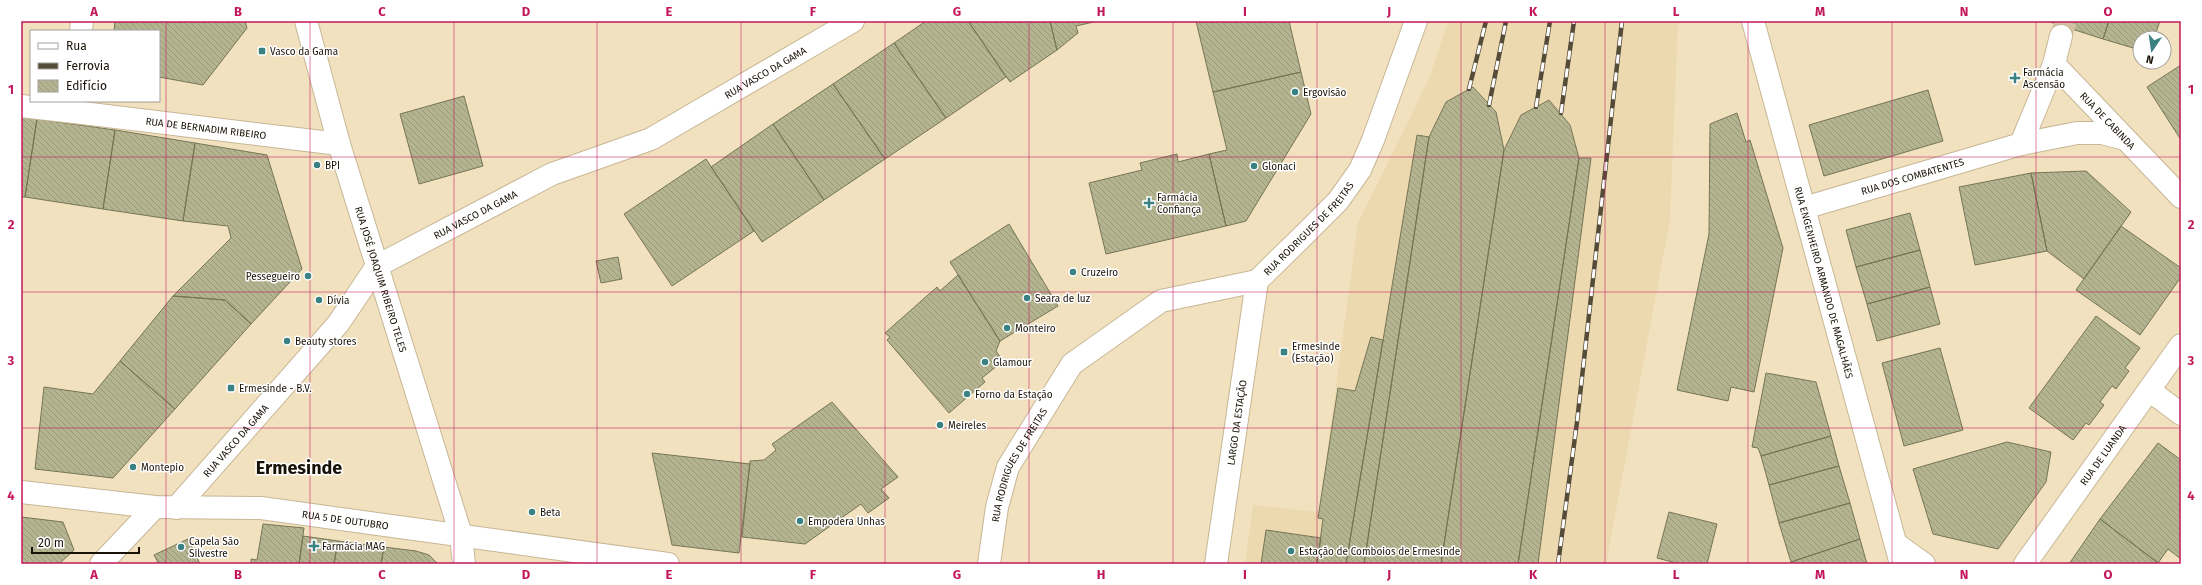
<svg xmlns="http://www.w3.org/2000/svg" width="2202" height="585" viewBox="0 0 2202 585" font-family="'Fira Sans',sans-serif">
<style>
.built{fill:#edd9af}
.building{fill:url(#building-back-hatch);stroke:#767554}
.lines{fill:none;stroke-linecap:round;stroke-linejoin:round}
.minor-tunnel{stroke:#d1c2a3;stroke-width:22;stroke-dasharray:22 11;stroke-linecap:butt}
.minor-casing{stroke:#c7b796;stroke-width:24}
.secondary-casing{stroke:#c7b796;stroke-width:24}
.minor{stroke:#fff;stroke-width:22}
.secondary{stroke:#fff;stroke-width:22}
.rail-casing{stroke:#544b39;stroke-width:4.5}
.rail{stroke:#fff;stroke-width:3;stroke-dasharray:9;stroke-linecap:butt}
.grid{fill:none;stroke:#c2185b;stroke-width:1;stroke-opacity:0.55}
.poi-dot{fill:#398182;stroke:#fff;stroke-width:1.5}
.labels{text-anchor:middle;stroke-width:3;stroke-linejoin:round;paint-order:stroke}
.poi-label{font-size:10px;fill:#181206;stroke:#fff;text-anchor:start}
.street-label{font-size:10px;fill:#181206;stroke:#fff}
.town-label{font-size:18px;font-weight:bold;fill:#181206;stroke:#fff}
.neatline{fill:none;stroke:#c2185b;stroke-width:1.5}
.grid-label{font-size:13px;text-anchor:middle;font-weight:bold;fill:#c2185b}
</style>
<defs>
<pattern id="building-back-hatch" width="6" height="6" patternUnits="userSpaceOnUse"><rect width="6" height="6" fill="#b4b490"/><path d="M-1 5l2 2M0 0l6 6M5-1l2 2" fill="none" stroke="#9a9a7b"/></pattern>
</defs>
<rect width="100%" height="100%" fill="#f2e1bf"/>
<path class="built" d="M1448,21H1678L1670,220L1606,564H1245L1253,505L1319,512L1358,223L1429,79Z"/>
<path class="building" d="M115,21H245L247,28L203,85L159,77V31H114Z
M926,21H968L1006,77L946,118L894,43Z
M968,21H1050L1057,50L1010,82Z
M1050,21H1098L1076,26L1078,33L1057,50Z
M1196,21H1289L1301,72L1213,92Z
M2047,21H2109L2103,39Z
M2109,21H2160L2154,38H2140V50L2103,39Z
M894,43L946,118L885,159L833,84Z
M2181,65V140L2147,87Z
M1301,72L1311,114L1246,221L1226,226L1209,154L1227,150L1213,92Z
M833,84L885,159L824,200L773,124Z
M1473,87L1496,112L1504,150L1441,564H1364L1429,137L1446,102Z
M1928,90L1943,141L1824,176L1809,125Z
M464,96L483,166L419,184L400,114Z
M1549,100L1570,125L1579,158L1518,564H1441L1504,150L1521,115Z
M1737,113L1746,142L1750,140L1783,248L1754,392L1731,387L1728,401L1677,390L1709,234L1710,124Z
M21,117L37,119L25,197H21Z
M37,119L115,130L103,209L25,197Z
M773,124L824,200L762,242L711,167Z
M115,130L195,143L183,221L103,209Z
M1417,135L1429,137L1364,564H1346Z
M195,143L267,155L302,269L251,324L225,300L173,296L231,238L228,226L183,221Z
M1177,154L1178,162L1209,154L1226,226L1106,254L1089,183L1142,170L1140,163Z
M1579,158H1591L1538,564H1518Z
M706,159L754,231L672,286L624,214Z
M2086,171L2131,212L2084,279L2047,251L2031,173Z
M2031,173L2047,251L1975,265L1959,187Z
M1910,213L1920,250L1856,267L1846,230Z
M1009,224L1058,306L1000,341L950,262Z
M2121,226L2181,268V277L2140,335L2076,290Z
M1920,250L1930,287L1867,304L1856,267Z
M618,257L622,279L601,283L596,261Z
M958,275L1000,341L996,351L1003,361L982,378L985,382L949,413L887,340L890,337L885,333L937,287L940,291Z
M1930,287L1940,324L1877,341L1867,304Z
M173,296L225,300L251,324L175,409L120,361Z
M2096,316L2140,348L2125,368L2129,371L2116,389L2112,386L2100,402L2104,405L2089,425L2086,423L2073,440L2029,408Z
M1371,337L1383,340L1346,564H1317L1323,519L1318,518L1338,388L1355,391Z
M1940,348L1963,430L1904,446L1882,363Z
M120,361L175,409L113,478L35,469L44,387L93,394Z
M1766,373L1816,382L1831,436L1761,456L1758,448L1752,447Z
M832,402L898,477L881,489L889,498L868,513L861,504L805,544L742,537L750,461L764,460L776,450L772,444Z
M1831,436L1839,466L1769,485L1761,456Z
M2007,442L2051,452L2046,482L1998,549L1933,534L1913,469Z
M2158,443L2181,460V559L2168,549L2158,563L2100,519Z
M652,453L750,464L739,553L672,545Z
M1839,466L1850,503L1779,523L1769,485Z
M1850,503L1860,539L1791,562L1779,523Z
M1669,512L1717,524L1707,564H1680L1657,558Z
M21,517L63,522L74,550L59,564H21Z
M2100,519L2158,563L2157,564H2069Z
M263,524L304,528L299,564H251V559L257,560Z
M1266,530L1321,538L1317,564H1261Z
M303,536L338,541L334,564H299Z
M188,539L200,564H159L154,555Z
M1860,539L1867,564H1792L1791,562Z
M338,541L384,547L381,564H334Z
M384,547L416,551L429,555L438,564H381Z"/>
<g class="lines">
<path class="minor-tunnel" d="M2061,36L2066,21"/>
<defs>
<g id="minor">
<path id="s1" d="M1753,21L1901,564"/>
<path d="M81,31L82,21"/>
<path id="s2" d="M2054,64L2181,197"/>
<path id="s3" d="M75,101L74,112L339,144"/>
<path d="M21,106L74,112"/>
<path d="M2021,144L2054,64L2061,36"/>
<path id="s4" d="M1804,208L2021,144L2077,133H2102L2125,139"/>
<path id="s5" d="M377,266L552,174L651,139L853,21"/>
<path d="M2149,390L2181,414"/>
<path d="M1896,544L1924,564"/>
<path d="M101,564L155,507"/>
<path id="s6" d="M2025,564L2181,345"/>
</g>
<g id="secondary">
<path id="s7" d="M306,21L339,144L461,535L464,564"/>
<path id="s8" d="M21,492L155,507L261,508L668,564"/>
<path id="s9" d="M176,508L338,324L377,266"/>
<path id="s10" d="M989,564L997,507L1008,467L1072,364L1161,301L1257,281L1307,232L1338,201L1360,170L1373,140L1416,21"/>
<path id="s11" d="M1216,564L1257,281"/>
</g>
</defs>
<use href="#minor" class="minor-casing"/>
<use href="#secondary" class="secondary-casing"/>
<use href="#minor" class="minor"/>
<use href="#secondary" class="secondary"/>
<defs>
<path id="rail" d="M1469,89L1486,21
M1489,105L1506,21
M1536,107L1550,21
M1561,113L1574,21
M1558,564L1577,422L1622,21"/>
</defs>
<use href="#rail" class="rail-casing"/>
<use href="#rail" class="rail"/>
</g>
<path class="grid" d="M166,21V564M310,21V564M454,21V564M597,21V564M741,21V564M885,21V564M1029,21V564M1173,21V564M1317,21V564M1461,21V564M1605,21V564M1748,21V564M1892,21V564M2036,21V564M21,157H2181M21,292H2181M21,428H2181"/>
<g class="poi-dot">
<rect x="258" y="47" width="8" height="8" rx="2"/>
<path d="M2013 72h4v4h4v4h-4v4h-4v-4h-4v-4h4z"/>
<circle cx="1295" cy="92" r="4"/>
<circle cx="317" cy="165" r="4"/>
<circle cx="1254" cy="166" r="4"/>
<path d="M1147 197h4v4h4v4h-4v4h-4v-4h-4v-4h4z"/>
<circle cx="1073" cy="272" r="4"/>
<circle cx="308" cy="276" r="4"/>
<circle cx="1027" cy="298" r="4"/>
<circle cx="319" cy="300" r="4"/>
<circle cx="1007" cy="328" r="4"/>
<circle cx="287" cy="341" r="4"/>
<rect x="1280" y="348" width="8" height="8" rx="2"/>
<circle cx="985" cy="362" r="4"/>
<rect x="227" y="384" width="8" height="8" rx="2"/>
<circle cx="967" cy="394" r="4"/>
<circle cx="940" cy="425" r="4"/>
<circle cx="133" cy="467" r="4"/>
<circle cx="532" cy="512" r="4"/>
<circle cx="800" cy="521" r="4"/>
<path d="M312 540h4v4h4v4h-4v4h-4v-4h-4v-4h4z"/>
<circle cx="181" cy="547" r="4"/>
<circle cx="1291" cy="551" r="4"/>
</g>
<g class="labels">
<g class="poi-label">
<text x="270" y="55">Vasco da Gama</text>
<text x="2023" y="76">Farmácia<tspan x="2023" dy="12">Ascensão</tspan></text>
<text x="1303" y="96">Ergovisão</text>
<text x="325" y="169">BPI</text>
<text x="1262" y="170">Glonaci</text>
<text x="1157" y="201">Farmácia<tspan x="1157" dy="12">Confiança</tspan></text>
<text x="1081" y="276">Cruzeiro</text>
<text x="300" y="280" text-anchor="end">Pessegueiro</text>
<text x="1035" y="302">Seara de luz</text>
<text x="327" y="304">Dívia</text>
<text x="1015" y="332">Monteiro</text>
<text x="295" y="345">Beauty stores</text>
<text x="1292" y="350">Ermesinde<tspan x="1292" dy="12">(Estação)</tspan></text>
<text x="993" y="366">Glamour</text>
<text x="239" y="392">Ermesinde - B.V.</text>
<text x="975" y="398">Forno da Estação</text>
<text x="948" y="429">Meireles</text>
<text x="141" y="471">Montepio</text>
<text x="540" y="516">Beta</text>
<text x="808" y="525">Empodera Unhas</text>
<text x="189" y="545">Capela São<tspan x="189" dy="12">Silvestre</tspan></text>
<text x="322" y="550">Farmácia MAG</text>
<text x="1299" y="555">Estação de Comboios de Ermesinde</text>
</g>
<g class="street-label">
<text dy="4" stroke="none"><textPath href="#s5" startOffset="435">RUA VASCO DA GAMA</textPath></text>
<text dy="4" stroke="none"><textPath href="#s2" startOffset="78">RUA DE CABINDA</textPath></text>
<text dy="4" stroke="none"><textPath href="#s3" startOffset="144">RUA DE BERNADIM RIBEIRO</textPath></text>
<text dy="4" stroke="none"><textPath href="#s4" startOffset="113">RUA DOS COMBATENTES</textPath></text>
<text dy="4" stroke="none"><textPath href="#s5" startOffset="111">RUA VASCO DA GAMA</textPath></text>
<text dy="4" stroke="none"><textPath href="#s10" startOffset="501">RUA RODRIGUES DE FREITAS</textPath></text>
<text dy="4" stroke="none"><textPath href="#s7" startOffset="269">RUA JOSÉ JOAQUIM RIBEIRO TELES</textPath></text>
<text dy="4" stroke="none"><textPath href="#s1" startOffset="271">RUA ENGENHEIRO ARMANDO DE MAGALHÃES</textPath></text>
<text dy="4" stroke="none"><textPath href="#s11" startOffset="143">LARGO DA ESTAÇÃO</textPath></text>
<text dy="4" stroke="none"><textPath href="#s9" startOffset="90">RUA VASCO DA GAMA</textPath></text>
<text dy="4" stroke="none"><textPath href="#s6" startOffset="134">RUA DE LUANDA</textPath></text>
<text dy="4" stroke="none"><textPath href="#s10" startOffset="105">RUA RODRIGUES DE FREITAS</textPath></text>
<text dy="4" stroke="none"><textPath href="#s8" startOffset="326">RUA 5 DE OUTUBRO</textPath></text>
</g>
<g class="town-label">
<text x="299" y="474">Ermesinde</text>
</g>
</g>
<rect width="2202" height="585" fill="none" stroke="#ffffff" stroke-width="44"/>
<rect x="30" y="30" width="130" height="72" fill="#ffffff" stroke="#a3a09b"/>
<rect x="38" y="43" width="20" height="6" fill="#ffffff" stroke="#a3a09b"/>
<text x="66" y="50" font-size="12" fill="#181206">Rua</text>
<rect x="38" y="63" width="20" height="6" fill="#544b39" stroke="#a3a09b"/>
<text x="66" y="70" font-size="12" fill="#181206">Ferrovia</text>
<rect x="38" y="80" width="20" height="12" fill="url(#building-back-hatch)" stroke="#a3a09b"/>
<text x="66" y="90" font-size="12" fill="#181206">Edifício</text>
<g transform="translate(2152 50) rotate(193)"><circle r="19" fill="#ffffff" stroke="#a3a09b"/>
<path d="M0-3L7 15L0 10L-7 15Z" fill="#398182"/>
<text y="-6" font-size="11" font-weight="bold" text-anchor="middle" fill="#181206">N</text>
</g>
<path d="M32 547v6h107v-6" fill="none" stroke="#181206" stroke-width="2"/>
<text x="38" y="547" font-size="12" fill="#181206" stroke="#ffffff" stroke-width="3" paint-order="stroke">20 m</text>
<rect x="22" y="22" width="2158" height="541" class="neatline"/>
<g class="grid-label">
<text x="94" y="16">A</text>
<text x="238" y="16">B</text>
<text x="382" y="16">C</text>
<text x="526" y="16">D</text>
<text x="669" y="16">E</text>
<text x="813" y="16">F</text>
<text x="957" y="16">G</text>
<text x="1101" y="16">H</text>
<text x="1245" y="16">I</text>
<text x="1389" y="16">J</text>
<text x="1533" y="16">K</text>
<text x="1676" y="16">L</text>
<text x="1820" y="16">M</text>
<text x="1964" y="16">N</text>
<text x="2108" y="16">O</text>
<text x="11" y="94">1</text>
<text x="2191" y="94">1</text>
<text x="11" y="229">2</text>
<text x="2191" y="229">2</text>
<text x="11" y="365">3</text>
<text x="2191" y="365">3</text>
<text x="11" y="500">4</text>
<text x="2191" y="500">4</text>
<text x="94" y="579">A</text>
<text x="238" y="579">B</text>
<text x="382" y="579">C</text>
<text x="526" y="579">D</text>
<text x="669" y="579">E</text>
<text x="813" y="579">F</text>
<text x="957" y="579">G</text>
<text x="1101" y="579">H</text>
<text x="1245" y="579">I</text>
<text x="1389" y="579">J</text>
<text x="1533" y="579">K</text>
<text x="1676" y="579">L</text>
<text x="1820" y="579">M</text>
<text x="1964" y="579">N</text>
<text x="2108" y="579">O</text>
</g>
</svg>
